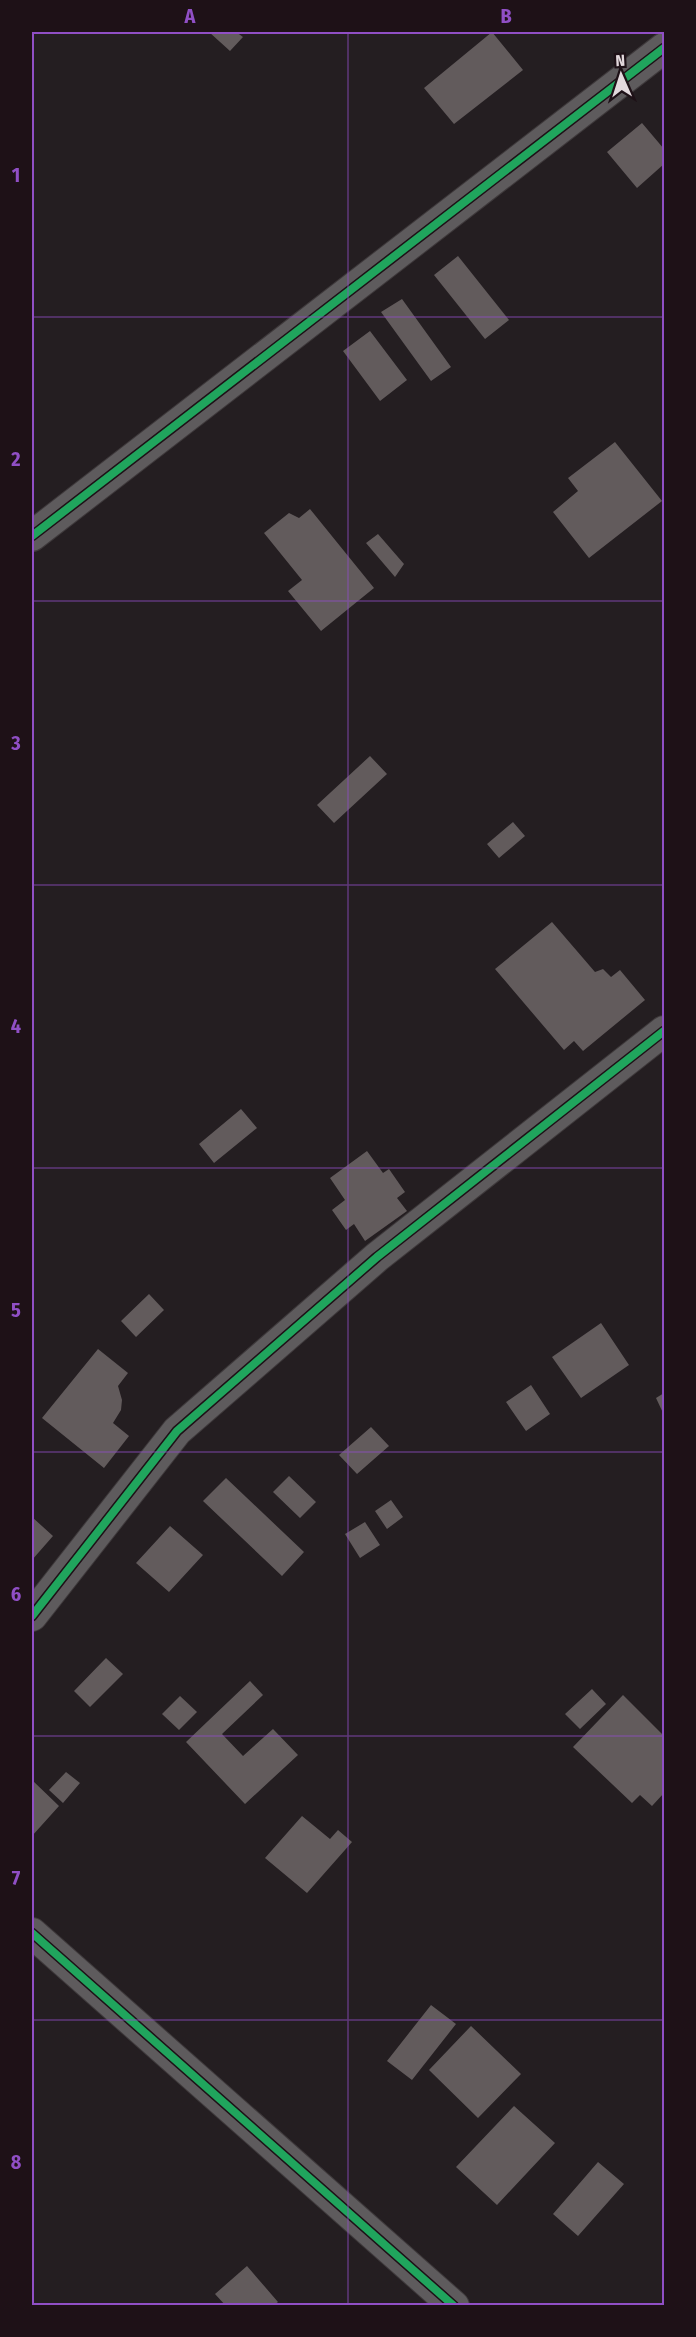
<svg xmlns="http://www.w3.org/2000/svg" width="696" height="2337" viewBox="0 0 696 2337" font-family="'Fira Sans Condensed',sans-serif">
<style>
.building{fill:#625b5c}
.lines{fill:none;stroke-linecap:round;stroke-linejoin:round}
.minor-casing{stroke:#3e393b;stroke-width:32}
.minor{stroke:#5e5b5d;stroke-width:30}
.cycleway-casing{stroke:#1e1117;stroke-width:11}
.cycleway{stroke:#20a55d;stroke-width:8}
.grid{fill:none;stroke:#904fc5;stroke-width:1.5;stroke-opacity:0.55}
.neatline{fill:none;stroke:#904fc5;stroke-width:2}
.grid-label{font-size:20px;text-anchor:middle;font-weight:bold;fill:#904fc5}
</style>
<rect width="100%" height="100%" fill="#241e21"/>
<path class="building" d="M209,32H236L243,37L230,51Z
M492,32L523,70L454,124L424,88Z
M642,123L664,149V164L637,188L607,152Z
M458,256L509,320L485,339L434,275Z
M402,299L451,367L431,381L381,312Z
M370,331L407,380L380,401L343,351Z
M615,442L662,501L589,558L553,512L578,491L568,478Z
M310,509L374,588L321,631L288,591L302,580L264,533L289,513L299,518Z
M378,534L404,564L395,577L366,543Z
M370,756L387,774L334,823L317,805Z
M513,822L525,836L499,858L487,844Z
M552,922L595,972L603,969L611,977L620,970L645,1000L583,1051L574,1041L564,1050L495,969Z
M241,1109L257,1128L214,1163L199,1144Z
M367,1151L383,1173L389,1169L405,1192L397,1198L407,1211L365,1241L354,1224L346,1230L332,1210L345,1200L330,1178Z
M149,1294L164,1310L136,1337L121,1321Z
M601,1323L629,1365L581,1398L552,1357Z
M98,1349L128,1373L118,1386L122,1400L121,1410L113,1423L129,1436L104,1468L42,1418Z
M531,1385L550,1414L526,1431L506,1402Z
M664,1393V1415L656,1398Z
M371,1427L389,1446L357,1474L339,1455Z
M289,1476L316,1502L300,1518L273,1492Z
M226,1478L304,1552L282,1576L203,1501Z
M391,1500L403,1517L387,1529L375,1511Z
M32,1517L53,1536L32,1560Z
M365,1522L380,1545L360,1558L345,1534Z
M170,1526L203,1555L169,1592L136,1563Z
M106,1658L123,1674L90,1707L74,1691Z
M250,1681L263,1695L222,1734L243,1756L273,1729L298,1755L245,1804L186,1742Z
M592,1689L606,1704L580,1729L565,1714Z
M623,1695L664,1736V1793L652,1806L640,1795L632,1803L573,1747Z
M180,1696L197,1712L179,1730L162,1714Z
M66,1772L80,1783L63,1803L49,1790Z
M32,1780L59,1806L32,1836Z
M302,1816L330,1839L338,1830L352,1842L307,1893L265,1858Z
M431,2005L456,2024L412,2080L387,2061Z
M471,2026L521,2074L478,2118L429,2070Z
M514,2106L555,2143L497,2205L456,2167Z
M598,2162L624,2184L578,2236L553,2214Z
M247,2266L278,2302L273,2306H226L215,2294Z"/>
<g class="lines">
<defs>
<path id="minor" d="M32,536L664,48
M32,1616L177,1431L377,1257L664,1031
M32,1933L454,2306"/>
</defs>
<use href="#minor" class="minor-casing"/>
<use href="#minor" class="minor"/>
<defs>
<path id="cycleway" d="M32,536L664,48
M32,1616L177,1431L377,1257L664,1031
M32,1933L454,2306"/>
</defs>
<use href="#cycleway" class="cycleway-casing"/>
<use href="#cycleway" class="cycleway"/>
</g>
<path class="grid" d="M348,32V2306M32,317H664M32,601H664M32,885H664M32,1168H664M32,1452H664M32,1736H664M32,2020H664"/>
<rect width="696" height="2337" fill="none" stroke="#1e1117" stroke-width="66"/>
<g transform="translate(621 75) rotate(357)" stroke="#1e1117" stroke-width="4.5" paint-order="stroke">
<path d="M0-4.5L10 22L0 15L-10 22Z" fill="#e3d9dd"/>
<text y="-9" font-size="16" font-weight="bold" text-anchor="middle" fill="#e3d9dd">N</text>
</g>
<rect x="33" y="33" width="630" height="2271" class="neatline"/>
<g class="grid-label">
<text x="190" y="23">A</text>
<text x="506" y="23">B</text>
<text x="16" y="182">1</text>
<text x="16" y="466">2</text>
<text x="16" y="750">3</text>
<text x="16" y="1033">4</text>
<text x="16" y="1317">5</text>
<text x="16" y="1601">6</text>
<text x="16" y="1885">7</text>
<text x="16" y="2169">8</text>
</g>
</svg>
